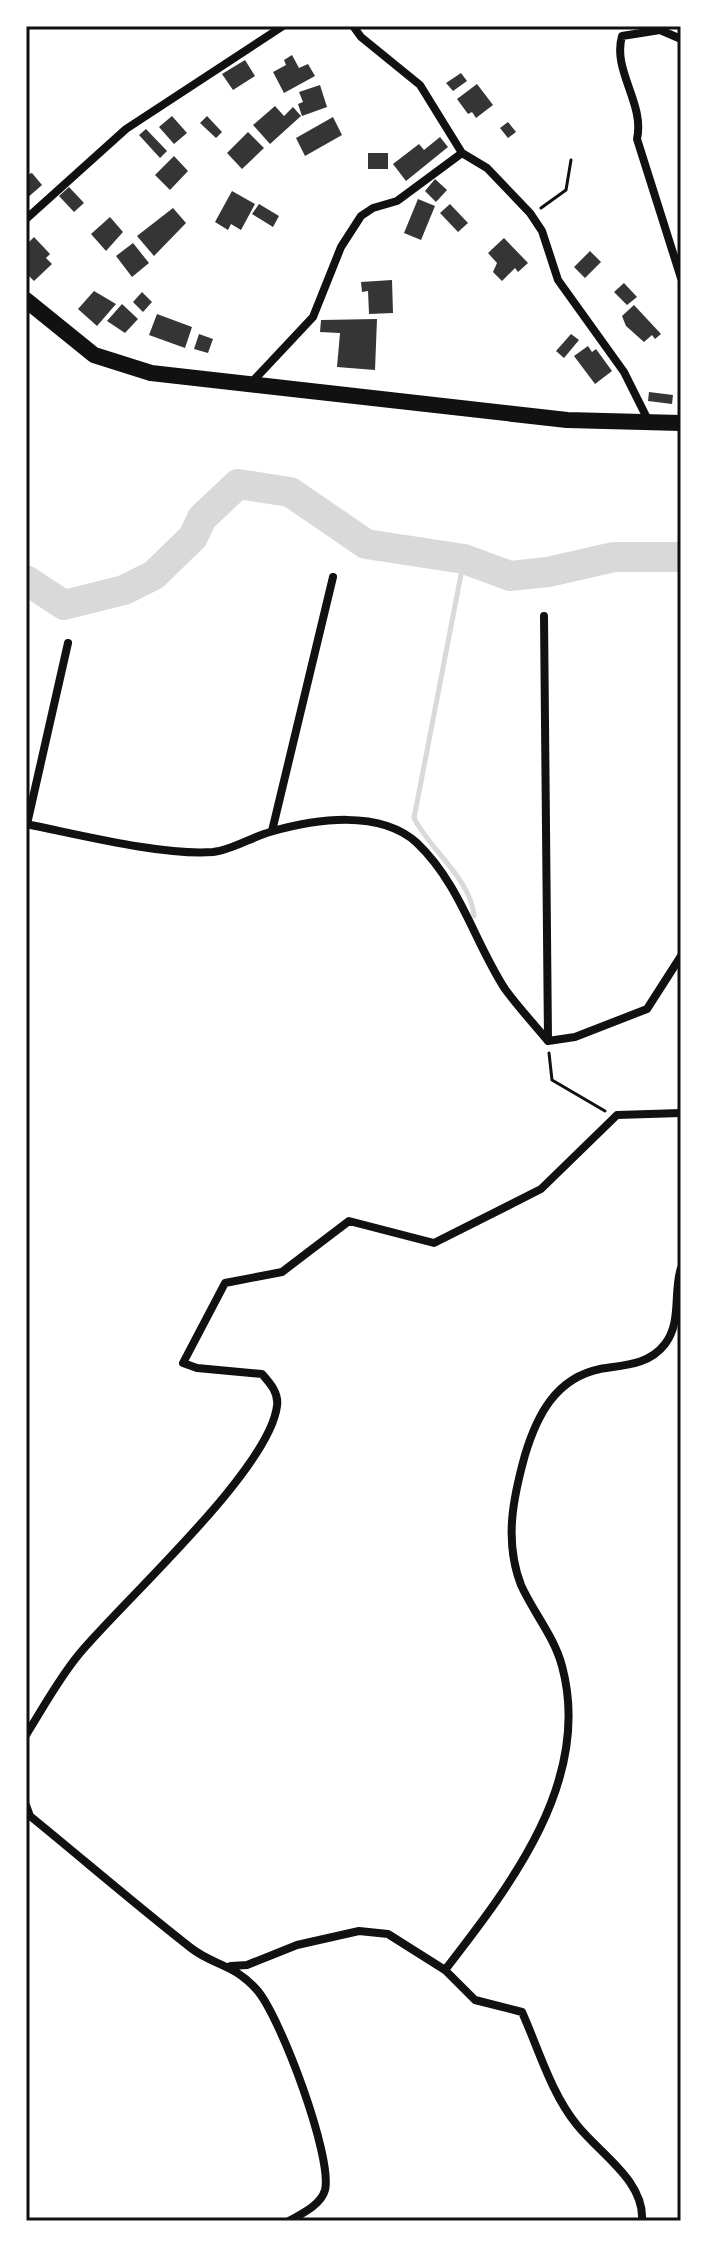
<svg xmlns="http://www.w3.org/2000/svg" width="707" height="2247" viewBox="0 0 707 2247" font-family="'Work Sans',sans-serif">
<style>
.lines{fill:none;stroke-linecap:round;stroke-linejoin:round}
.stream{stroke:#d9d9d9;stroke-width:5}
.river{stroke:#d9d9d9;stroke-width:30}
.building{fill:#353535}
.path{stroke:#111;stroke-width:3}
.minor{stroke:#111;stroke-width:8}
.trunk{stroke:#111;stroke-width:16}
.neatline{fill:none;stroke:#111;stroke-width:3}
</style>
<rect width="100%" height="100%" fill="#fff"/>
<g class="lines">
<path class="stream" d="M464,559L414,818C430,850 471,879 474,916"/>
<path class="river" d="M26,580L64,605L124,590L154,575L193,537L202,518L238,484L290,492L366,544L464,559L510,576L548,572L614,557H681"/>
</g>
<path class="building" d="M292,55L299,68L308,64L315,76L284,93L273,72L286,65L284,60Z
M245,60L255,76L233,90L222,74Z
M461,73L467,81L453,91L446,83Z
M477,84L493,105L476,118L472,112L468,114L457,99Z
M320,85L327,107L302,116L298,104L303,102L299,92Z
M275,106L284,116L293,107L301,116L270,144L253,125Z
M172,116L187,133L174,144L159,127Z
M207,116L222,132L216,138L200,123Z
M333,117L342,135L305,156L296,138Z
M508,122L516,132L508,138L500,128Z
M146,129L167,151L160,158L139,135Z
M248,132L264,148L242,169L227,153Z
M440,137L448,147L406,181L393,164L419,144L424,150Z
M368,153H388V169H368Z
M174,156L188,171L170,190L155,175Z
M32,173L42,185L26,199V175Z
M435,179L447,190L436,202L425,191Z
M69,187L84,203L74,212L59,196Z
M232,191L255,204L241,230L231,224L228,230L215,222Z
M418,199L435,206L421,240L404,233Z
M259,204L279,216L273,227L252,214Z
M450,204L468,223L458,232L440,213Z
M173,208L186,223L154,256L137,236Z
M110,217L123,232L106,251L91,234Z
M34,237L50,254L46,258L52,264L34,281L26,273V245Z
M504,238L528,263L518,272L515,268L502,281L493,272L497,263L488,253Z
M133,243L149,263L132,277L116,256Z
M590,251L601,262L585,278L574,267Z
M392,280L393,313L369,314L368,291L362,292L361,282Z
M624,283L637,297L627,305L614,292Z
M94,291L116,304L97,326L78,309Z
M142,292L152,302L143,312L133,302Z
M122,304L138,319L125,333L107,321Z
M634,305L661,334L655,339L652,335L644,342L626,326L622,316Z
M157,314L192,327L185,348L149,335Z
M377,319L375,370L337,367L340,333L320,332L321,320Z
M199,334L213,339L208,353L194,349Z
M571,334L579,340L564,358L556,351Z
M588,346L592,352L596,349L612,371L595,384L574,356Z
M649,392L673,395L672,404L648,401Z"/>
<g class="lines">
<path class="path" d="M541,208L566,190L571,160
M549,1053L552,1080L605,1111"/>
<path class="minor" d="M353,26L361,37L420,85L462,153L487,168L530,213L542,231L558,280L624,372L649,422
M681,39L660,30L622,36C612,71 645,103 637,139L681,278
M26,219L126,129L283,26
M251,383L313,317L341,247L361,216L373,208L397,201L462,153
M544,616L548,1040
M26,824C77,834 163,856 213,852C232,850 252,837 270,832C315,819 380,809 417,843C460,884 474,941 505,989C518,1007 534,1024 548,1041
M27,824L68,643
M272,831L333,577
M548,1041L575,1037L647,1009L681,956
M26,1735C43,1708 59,1678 80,1653C125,1599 269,1470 277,1406C279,1393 270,1383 262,1374L197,1368L183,1363L225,1283L282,1272L349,1221L434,1243L541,1189L617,1115L681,1113
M26,1805L30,1816C84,1860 136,1905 191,1948C214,1966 233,1963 257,1990C280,2016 333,2157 325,2190C321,2205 301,2214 289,2221
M231,1966L247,1965L297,1945L359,1931L388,1934L445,1970L475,2000L522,2012C539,2050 551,2093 577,2125C600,2154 645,2181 642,2221
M445,1970C510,1886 593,1780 562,1666C554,1636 533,1612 521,1585C504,1541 513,1498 525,1455C537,1415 556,1378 600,1369C624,1365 649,1365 665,1344C682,1322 673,1292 681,1268"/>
<path class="trunk" d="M26,300L94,355L151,373L567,420L681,423"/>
</g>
<rect width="707" height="2247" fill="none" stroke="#ffffff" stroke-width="56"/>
<rect x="28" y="28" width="651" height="2191" class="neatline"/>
</svg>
